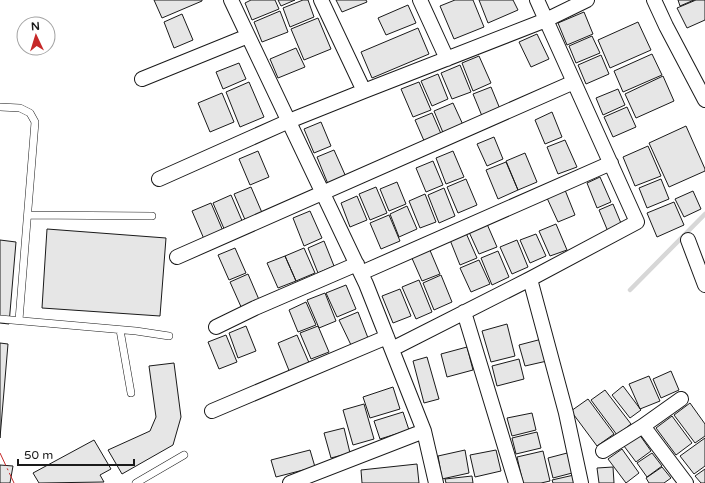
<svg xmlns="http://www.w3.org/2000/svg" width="705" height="483" viewBox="0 0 705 483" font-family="'Varela Round',sans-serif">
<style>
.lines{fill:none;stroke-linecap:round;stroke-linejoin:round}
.stream{stroke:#d7d7d7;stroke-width:4.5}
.building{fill:#e6e6e6;stroke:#1a1a1a}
.service-casing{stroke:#1a1a1a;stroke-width:8}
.minor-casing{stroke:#1a1a1a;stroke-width:16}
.service{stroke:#fff;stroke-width:7}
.minor{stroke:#fff;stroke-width:14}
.power{stroke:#c62828;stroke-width:1;stroke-dasharray:14 3 2 3;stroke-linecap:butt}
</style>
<rect width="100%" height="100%" fill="#fff"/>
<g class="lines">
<path class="stream" d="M630,290L705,214"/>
</g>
<path class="building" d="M154,0H202V1L162,18Z
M251,0H275L279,9L252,20L245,3Z
M278,0H295L281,6Z
M303,0H308L314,17L290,27L283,8Z
M336,0H366L367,2L342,12Z
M455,0H473L484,27L454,39L440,6Z
M479,0H513L518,10L488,23Z
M678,0H694L680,6Z
M696,0H705V20L687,28L677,8Z
M408,5L416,23L386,35L378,18Z
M280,11L288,32L262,42L254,22Z
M584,12L593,34L567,45L558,23Z
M182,14L193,40L174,48L164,22Z
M318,18L331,49L304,60L291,29Z
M638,22L651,50L610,68L598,40Z
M418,28L429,54L372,78L361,52Z
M537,34L549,59L531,67L519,42Z
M592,36L600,53L576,63L569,46Z
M296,48L305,67L278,78L270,59Z
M652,54L662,75L623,92L614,71Z
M601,55L609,74L586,84L578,65Z
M479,56L491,83L473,91L462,63Z
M239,63L246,79L223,89L216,72Z
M460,65L471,92L452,99L441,73Z
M438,74L448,99L432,106L421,81Z
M663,76L674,101L636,118L625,94Z
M249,82L264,117L240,127L226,92Z
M419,82L431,110L413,117L401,89Z
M491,87L500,109L482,116L473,94Z
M618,89L625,105L603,115L596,98Z
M222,93L234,122L210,132L198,103Z
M453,103L464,127L444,135L434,111Z
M627,107L636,127L613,137L604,117Z
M552,112L562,137L545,144L535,120Z
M432,113L442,136L425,143L415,120Z
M321,122L331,146L314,153L304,129Z
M686,126L705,169V171L669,187L649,143Z
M494,137L503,159L487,166L477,144Z
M565,140L577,167L558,174L547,147Z
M648,146L661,176L635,186L623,157Z
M334,150L346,177L328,184L317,157Z
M258,151L269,177L250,185L239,159Z
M453,151L464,177L446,184L436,158Z
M525,153L537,182L518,190L506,161Z
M433,161L443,185L426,192L416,168Z
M506,162L518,190L498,199L486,170Z
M600,177L611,202L597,208L587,183Z
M466,179L477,205L458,213L447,187Z
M661,179L669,199L647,208L639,188Z
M397,182L406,204L389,211L380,189Z
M251,187L263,215L246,222L234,194Z
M376,187L387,213L370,220L359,194Z
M444,188L455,216L439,223L428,195Z
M565,190L575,215L558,222L547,198Z
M693,191L701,209L684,217L675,199Z
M425,194L436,222L420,228L409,201Z
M231,195L243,223L225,231L213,203Z
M357,196L367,220L350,227L341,203Z
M674,202L684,225L657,237L647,213Z
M211,203L223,231L204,239L192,211Z
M613,204L623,228L609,234L599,210Z
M407,206L417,229L399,237L390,214Z
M310,211L322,238L304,246L293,218Z
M389,215L400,241L381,249L370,223Z
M487,224L497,247L479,254L469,232Z
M556,224L567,250L550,256L539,231Z
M47,229L166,238L160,316L42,308Z
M466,233L477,258L460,265L450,240Z
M536,234L546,256L530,263L520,240Z
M0,240L16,242L9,324L0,323Z
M517,240L528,267L512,274L500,247Z
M324,241L334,266L318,273L308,248Z
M235,248L246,273L229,280L218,255Z
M304,248L315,273L296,281L285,256Z
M429,248L440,274L422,281L411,256Z
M498,251L509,277L492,285L481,258Z
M285,256L296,281L278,288L267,263Z
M479,260L490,284L471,292L460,268Z
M248,274L260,302L242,309L230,282Z
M441,275L452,302L434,310L423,283Z
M419,280L432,312L416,319L402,287Z
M346,285L356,309L337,317L326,293Z
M400,289L411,316L393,323L382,296Z
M325,293L336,321L319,328L307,300Z
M306,302L316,325L298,332L289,310Z
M358,312L368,338L351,345L339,320Z
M507,324L515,356L491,362L482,331Z
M246,326L256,351L238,358L229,333Z
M318,326L329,352L311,359L300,333Z
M226,335L237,362L219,369L208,342Z
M297,335L310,365L290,373L278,343Z
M542,339L547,361L525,366L519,345Z
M0,343L8,344L0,438Z
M467,347L473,370L447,377L441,354Z
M427,357L439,399L424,403L413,361Z
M519,359L524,379L497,386L492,366Z
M174,363L181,417L173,445L122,474L108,450L150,431L156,417L149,366Z
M671,371L679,390L661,398L653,379Z
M649,376L660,401L640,409L629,384Z
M623,386L641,410L630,418L612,395Z
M393,387L400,409L370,418L363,397Z
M605,390L631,424L617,435L591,400Z
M588,399L614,434L597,446L571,411Z
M690,403L705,424V436L695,443L674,415Z
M364,404L374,439L353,445L343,410Z
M403,412L409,430L380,439L374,421Z
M532,413L536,430L512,436L507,418Z
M672,416L692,443L676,455L656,428Z
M344,428L350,453L331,458L324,433Z
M537,432L541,448L516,454L512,438Z
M639,434L651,451L636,462L624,446Z
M705,438V466L694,474L680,456Z
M94,440L111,469L100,475L104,482L39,483L33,473Z
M622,449L639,473L626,483L608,459Z
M310,450L315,467L276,477L271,460Z
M465,450L469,473L442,479L438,456Z
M496,450L501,471L475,477L470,455Z
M543,451L550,481L541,483H523L517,457Z
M571,452L576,472L553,478L548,458Z
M652,453L662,466L647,477L637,463Z
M417,464L419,483H362L361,470Z
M0,465L13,466L10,483H0Z
M613,467L614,483H599L597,468Z
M662,467L671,478L664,483H649L646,478Z
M705,469V483H701L695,476Z
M574,475L576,483H553L552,480Z
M472,476L473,483H446L445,479Z"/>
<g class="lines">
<defs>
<path id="service" d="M0,107L20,108L30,113L35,122L19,320
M28,215L152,216
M0,319L136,331L169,336
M120,330L131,393
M136,483L184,455"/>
<path id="minor" d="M231,0L366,284L424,431L436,483
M321,0L364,91
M420,0L447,59
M654,0L666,26L705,100
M142,79L248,36
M159,179L289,121L364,91L546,20L587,0
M688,240L705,285
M177,257L574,82
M361,273L611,163
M530,279L566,413L581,483
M464,312L516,483
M216,327L255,308L357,264
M392,349L530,279L637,222L546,20L537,0
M212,411L387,337
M643,426L686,483
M603,451L643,426L681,399
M290,483L424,431"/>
</defs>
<use href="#service" class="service-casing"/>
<use href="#minor" class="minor-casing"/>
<use href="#service" class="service"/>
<use href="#minor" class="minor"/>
<path class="power" d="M0,453L14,483"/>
</g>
<g transform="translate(36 36) rotate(356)"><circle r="19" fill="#ffffff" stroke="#a3a3a3"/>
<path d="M0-3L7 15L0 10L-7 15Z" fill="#c62828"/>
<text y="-6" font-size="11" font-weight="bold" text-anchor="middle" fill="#1a1a1a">N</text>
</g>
<path d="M18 459v6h116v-6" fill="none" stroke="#1a1a1a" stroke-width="2"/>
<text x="24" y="459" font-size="12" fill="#1a1a1a" stroke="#ffffff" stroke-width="3" paint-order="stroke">50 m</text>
</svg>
